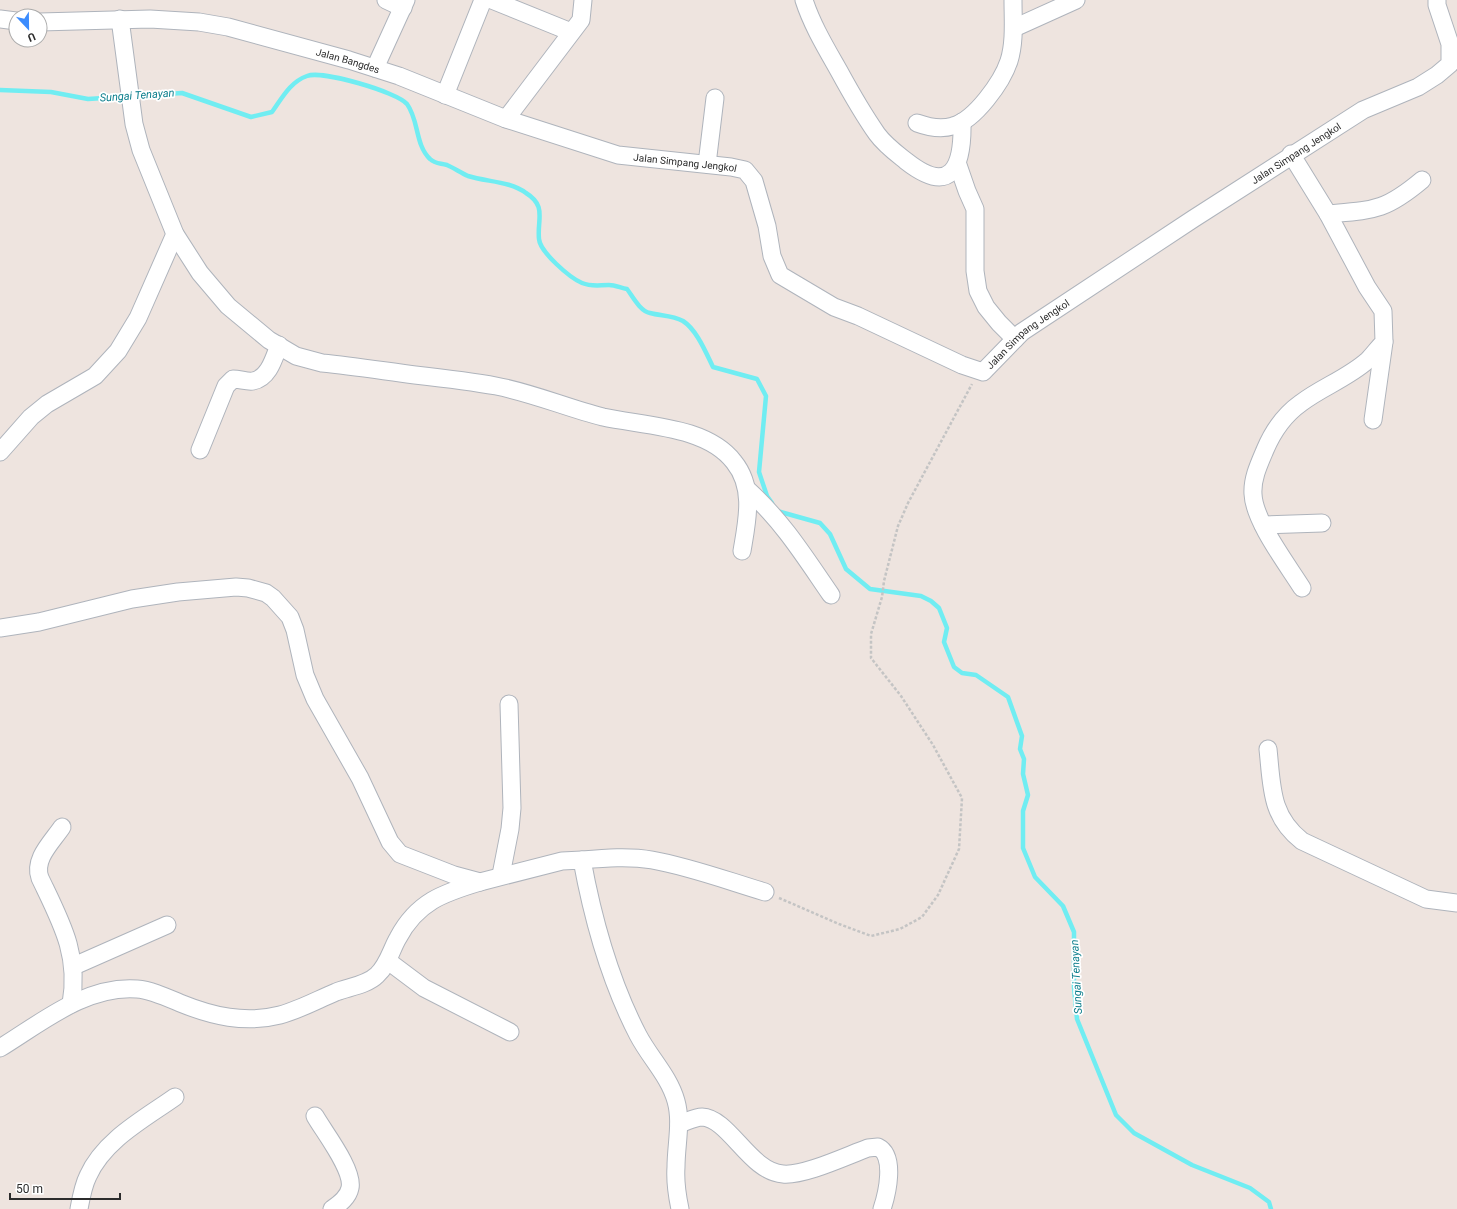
<svg xmlns="http://www.w3.org/2000/svg" width="1457" height="1209" viewBox="0 0 1457 1209" font-family="Roboto,sans-serif">
<style>
.lines{fill:none;stroke-linecap:round;stroke-linejoin:round}
.stream{stroke:#70edf2;stroke-width:4.5}
.minor-casing{stroke:#afb4bc;stroke-width:19}
.path{stroke:#c4c4c4;stroke-width:2.5;stroke-dasharray:3 2;stroke-linecap:butt}
.minor{stroke:#fff;stroke-width:17}
.labels{text-anchor:middle;stroke-width:3.5;stroke-linejoin:round;paint-order:stroke}
.street-label{font-size:10px;fill:#2c2c2c;stroke:#fff}
.water-label{font-size:11px;font-style:italic;fill:#0b7e8c;stroke:#fff}
</style>
<rect width="100%" height="100%" fill="#eee4df"/>
<g class="lines">
<path class="stream" d="M0,90L51,92L88,99L182,93L251,117L272,112C282,98 290,82 307,76C322,70 397,92 407,104C419,120 415,145 430,159C435,164 440,163 447,165C454,168 461,173 468,176C487,182 510,181 526,193C547,206 537,219 539,239C540,252 570,278 582,283C592,287 599,285 609,285C615,285 621,288 627,289C633,297 640,311 650,313C661,316 672,315 683,321C697,330 706,353 713,367L757,379L766,396L759,472L767,496L772,503
M777,511L820,523L830,534L846,569L870,589L921,596L931,601L939,608L947,628L944,642L954,667L962,673L976,675L1008,697L1022,736L1020,749L1024,759L1023,774L1028,795L1023,811V848L1035,877L1063,906L1074,932V987L1077,1019L1116,1115L1134,1133L1192,1165L1250,1188L1269,1202L1271,1209"/>
<defs>
<g id="minor">
<path d="M386,0L403,8"/>
<path d="M492,0L571,32"/>
<path d="M804,0C812,25 826,48 839,71C851,93 863,114 877,134C885,145 896,153 906,161C952,197 963,166 962,122"/>
<path d="M0,19L16,21"/>
<path d="M120,19L134,124L141,150L175,234L200,273L228,306L269,340L296,356L322,363C353,366 384,371 415,375C442,378 469,381 496,386C533,393 567,408 603,417C644,426 707,426 734,462C755,488 747,521 742,551"/>
<path id="s1" d="M40,22L150,19L199,22L228,27L349,60L399,76L506,119L618,155L731,167L745,170L754,181L767,226L772,256L780,275L834,307L858,316L962,365L983,372L1022,332L1193,219L1363,110L1418,87L1437,75L1450,64V44L1437,5V0"/>
<path d="M1014,28L1076,0"/>
<path d="M375,68L406,0"/>
<path d="M445,95L483,0"/>
<path d="M506,119L581,20L583,0"/>
<path d="M917,123C928,127 940,130 953,126C975,120 1002,82 1009,61C1015,42 1013,20 1013,0"/>
<path d="M1291,154L1328,214L1367,287L1383,311L1384,342C1378,348 1373,355 1368,360C1348,378 1322,387 1301,403C1284,415 1273,431 1265,450C1259,464 1252,479 1253,494C1254,521 1287,564 1302,588"/>
<path d="M707,164L715,98"/>
<path d="M958,165L967,191L975,209V271L978,291L986,307L999,323L1015,339"/>
<path d="M1328,214C1374,210 1385,211 1422,180"/>
<path d="M1373,420L1384,342"/>
<path d="M200,450L226,386L233,379C240,379 247,382 253,381C269,378 274,358 279,345"/>
<path d="M0,452L31,417L47,404L95,376L118,351L138,318L175,234"/>
<path d="M748,490C784,523 804,556 831,595"/>
<path d="M1263,525L1322,523"/>
<path d="M0,628L39,622L132,599L178,592L236,587L248,588L266,593L273,598L290,617L295,630L305,675L315,699L360,778L390,842L400,854L454,875L480,882L562,861L582,860C593,920 610,981 638,1035C650,1058 669,1076 676,1101C682,1122 676,1145 676,1167C675,1181 677,1195 680,1209"/>
<path d="M1268,749C1272,786 1270,816 1302,841L1426,899L1457,903"/>
<path d="M62,827C52,842 33,859 40,878C61,922 80,955 71,1004"/>
<path d="M582,860C605,858 629,856 652,860C691,867 728,881 765,892"/>
<path d="M501,875L510,829L512,808L509,704"/>
<path d="M388,961L424,988L510,1032"/>
<path d="M74,966L167,925"/>
<path d="M0,1048C41,1023 86,985 137,989C151,990 166,997 180,1003C212,1016 245,1024 280,1015C299,1010 317,1000 336,992C349,987 367,985 377,975C388,965 391,950 398,938C417,902 443,893 480,882"/>
<path d="M315,1116C324,1132 354,1170 350,1188C348,1198 339,1204 332,1209"/>
<path d="M679,1124C686,1122 695,1117 702,1117C729,1118 750,1172 783,1174C804,1176 846,1156 868,1148L878,1147C896,1156 887,1194 882,1209"/>
<path d="M79,1209C81,1198 83,1186 88,1176C104,1140 144,1119 175,1097"/>
</g>
</defs>
<use href="#minor" class="minor-casing"/>
<path class="path" d="M779,898L839,924L871,936L900,929L922,917L938,895L959,849L962,798L933,745L901,696L871,658V634L882,597L884,581L898,526L908,503L972,384"/>
<use href="#minor" class="minor"/>
</g>
<g class="labels">
<g class="street-label">
<text dy="4" stroke="none"><textPath href="#s1" startOffset="313">Jalan Bangdes</textPath></text>
<text dy="4" stroke="none"><textPath href="#s1" startOffset="1448">Jalan Simpang Jengkol</textPath></text>
<text dy="4" stroke="none"><textPath href="#s1" startOffset="667">Jalan Simpang Jengkol</textPath></text>
<text dy="4" stroke="none"><textPath href="#s1" startOffset="1124">Jalan Simpang Jengkol</textPath></text>
</g>
<g class="water-label">
<text transform="translate(137 95) rotate(-4)" y="4">Sungai Tenayan</text>
<text transform="translate(1076 977) rotate(-93)" y="4">Sungai Tenayan</text>
</g>
</g>
<g transform="translate(28 28) rotate(158)"><circle r="19" fill="#ffffff" stroke="#ababab"/>
<path d="M0-3L7 15L0 10L-7 15Z" fill="#3c8cfe"/>
<text y="-6" font-size="11" font-weight="bold" text-anchor="middle" fill="#2c2c2c">U</text>
</g>
<path d="M10 1193v6h110v-6" fill="none" stroke="#2c2c2c" stroke-width="2"/>
<text x="16" y="1193" font-size="12" fill="#2c2c2c" stroke="#ffffff" stroke-width="3" paint-order="stroke">50 m</text>
</svg>
